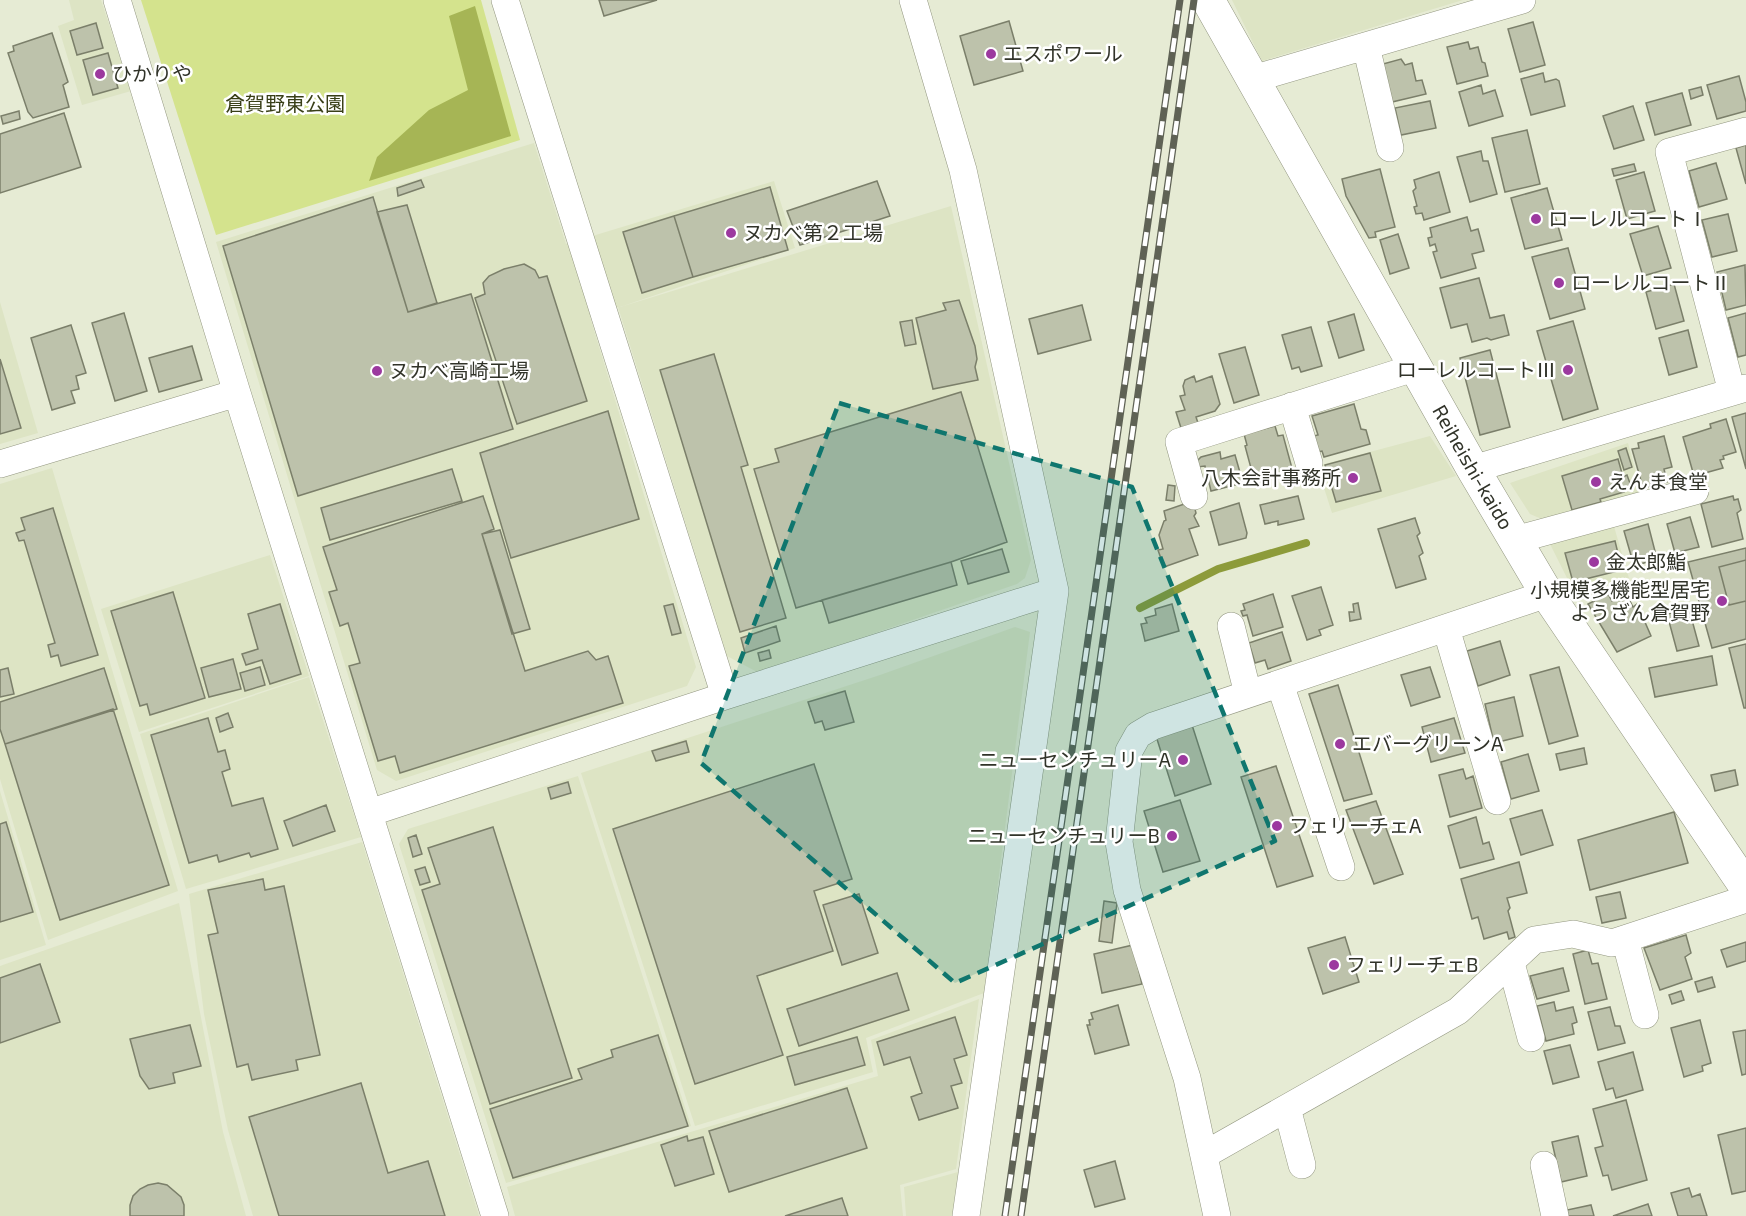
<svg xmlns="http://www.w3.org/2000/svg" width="1746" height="1216" viewBox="0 0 1746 1216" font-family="'Exo 2','Noto Sans JP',sans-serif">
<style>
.built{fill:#dde4c4}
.green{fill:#d4e38d}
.forest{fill:#a6b555}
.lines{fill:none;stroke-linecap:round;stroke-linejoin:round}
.stream{stroke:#8d9b3a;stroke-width:8}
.building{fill:#bdc2ab;stroke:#7b7f6a;stroke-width:1.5}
.minor-casing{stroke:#939781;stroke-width:28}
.major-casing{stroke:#939781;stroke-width:34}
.minor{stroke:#fff;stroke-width:27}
.major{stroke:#fff;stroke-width:33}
.rail-casing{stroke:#5f6255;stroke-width:7}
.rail{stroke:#fff;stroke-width:4.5;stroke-dasharray:14;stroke-linecap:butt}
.marked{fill:#0f766e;fill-opacity:0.2;stroke:#0f766e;stroke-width:4.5;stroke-dasharray:12 8;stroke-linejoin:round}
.poi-dot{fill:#9c399f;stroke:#fff;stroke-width:2}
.labels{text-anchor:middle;stroke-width:5;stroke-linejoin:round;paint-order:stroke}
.poi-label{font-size:20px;fill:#313329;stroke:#fff;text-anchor:start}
.park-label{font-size:20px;fill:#393f17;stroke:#fff}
.street-label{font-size:20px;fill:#313329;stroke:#fff}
</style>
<rect width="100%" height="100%" fill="#e6ebd4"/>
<path class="built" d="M69,0H101L131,91L82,105L58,26L74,20Z
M1232,0H1463L1262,61Z
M534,143L566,244L774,181L795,248L620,307L951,206L1031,560L1025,578L1017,584L759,673L727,656L618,307L590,317L696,667L687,686L396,781L377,770L216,242Z
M0,302L38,433L0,444Z
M1430,436L1456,476L1332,513L1317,466Z
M1628,443L1642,495L1544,520L1530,514L1510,483Z
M52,468L178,891L48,940L0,779V484Z
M1613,523L1629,578L1574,592L1548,540Z
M270,555L309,676L139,732L101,609Z
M1015,627L1030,632L984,993L866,1038L873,1072L695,1126L581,773L880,675Z
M309,677L361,837L186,889L140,734Z
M578,776L691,1126L506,1183L399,844L408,829Z
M0,791L46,945L0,960Z
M362,842L479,1216H253L228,1130L204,1014L189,894Z
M179,903L223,1132L246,1216H0V966Z
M979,999L956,1169L900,1185L903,1216H515L507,1187L878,1076L871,1040Z
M958,1172L952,1216H906L904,1187Z"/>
<path class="green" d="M141,0H481L520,140L216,235Z"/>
<path class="forest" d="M475,6L511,136L369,181L377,157L429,110L468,90L449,16Z"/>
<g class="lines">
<path class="stream" d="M1140,608L1218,569L1306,543"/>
</g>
<path class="building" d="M599,0H657L604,16Z
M1009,21L1023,71L974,85L960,36Z
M1533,22L1545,65L1520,72L1508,29Z
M96,23L103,48L77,55L70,31Z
M52,33L68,82L63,85L69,107L33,118L28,112L8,53L14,51L13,46Z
M1468,42L1470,49L1478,47L1482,62L1485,63L1488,76L1457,84L1447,47Z
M108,53L118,88L93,95L83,60Z
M1401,59L1405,65L1412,63L1416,81L1422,80L1426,94L1392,102L1383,64Z
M1543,73L1545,82L1556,79L1559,81L1565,106L1531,115L1521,79Z
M1739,76L1746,102V111L1717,119L1707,85Z
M1481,85L1483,94L1495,90L1503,116L1469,126L1459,92Z
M1701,87L1703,95L1691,99L1689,90Z
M1682,93L1691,125L1655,135L1646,103Z
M1430,101L1436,128L1401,135L1395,108Z
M1633,106L1644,140L1614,149L1603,116Z
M19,111L20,119L3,124L1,116Z
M64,113L81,167L0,193V134Z
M1527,130L1540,184L1505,192L1492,138Z
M1746,145V184L1736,148Z
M1481,151L1483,161H1488L1497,194L1470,202L1457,157Z
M1716,163L1727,199L1699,207L1689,171Z
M1634,164L1636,171L1614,176L1612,169Z
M1380,169L1395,227L1375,232L1376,237L1369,238L1346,196L1342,179Z
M1439,172L1450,212L1424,220L1422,213L1416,214L1414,207L1417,206L1413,191L1416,188L1414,180Z
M1644,172L1655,211L1627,219L1616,180Z
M421,180L424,187L398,196L397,188Z
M877,181L890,216L800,245L787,211Z
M770,187L788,250L693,277L674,216Z
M1547,188L1562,240L1525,249L1511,198Z
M373,197L408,312L471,294L513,429L298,496L223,246Z
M407,205L437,303L408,312L377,212Z
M1728,214L1737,251L1712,257L1702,220Z
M674,216L693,277L642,293L623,232Z
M1467,217L1471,231L1478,229L1484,251L1472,254L1476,268L1441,278L1433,252L1437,251L1435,244L1430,246L1428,238L1432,237L1430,228Z
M1658,226L1671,268L1643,276L1630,234Z
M1398,234L1409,268L1390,274L1380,240Z
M1568,248L1585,309L1550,319L1532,257Z
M524,264L535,270L539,278L547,276L587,401L517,424L475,298L485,294L483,283L489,276L504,269Z
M1745,265L1746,305L1726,310L1717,272Z
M1479,278L1490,318L1504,315L1509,335L1491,340L1487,338L1472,342L1467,324L1451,328L1440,288Z
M1674,284L1684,321L1656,329L1646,292Z
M959,300L975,346L977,359L975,367L978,380L933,389L916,318L946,310L943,303Z
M1082,305L1091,340L1038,354L1029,319Z
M124,313L147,391L115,401L92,323Z
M1746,313V355L1738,357L1728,318Z
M1354,314L1364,350L1339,358L1328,322Z
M912,320L916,344L905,346L900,322Z
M1573,321L1598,409L1563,420L1537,331Z
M71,325L86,373L76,376L79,389L71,391L75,403L52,410L31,338Z
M1311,327L1322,366L1301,372L1299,367L1292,369L1282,335Z
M1688,330L1697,367L1669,375L1659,338Z
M192,346L202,380L159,392L149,358Z
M1245,347L1259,395L1234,403L1219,354Z
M1490,350L1510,427L1480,435L1460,358Z
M714,354L748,465L741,467L786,618L740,632L660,370Z
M0,359L21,428L0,434Z
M1194,376L1196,382L1212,376L1220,404L1215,411L1196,417L1198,423L1181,428L1176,412L1185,410L1180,396L1185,395L1183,386L1185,380Z
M961,392L1007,542L951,562L796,608L754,469L779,462L775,449Z
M1354,404L1361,429L1366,430L1370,444L1324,457L1322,451L1317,452L1313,436L1318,435L1312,416Z
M608,411L639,519L511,558L480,453Z
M1746,413V469L1732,417Z
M1726,419L1736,452L1723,456L1724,459L1720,460L1723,468L1694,476L1683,437L1711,428L1710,424Z
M1275,426L1278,436L1283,435L1293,472L1255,483L1245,446L1247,445L1244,434Z
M1664,436L1672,467L1664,469L1667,482L1643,488L1632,449L1639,448L1638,443Z
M1626,448L1632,467L1624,470L1618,451Z
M1220,452L1221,459L1235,455L1243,483L1211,491L1205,466L1197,467L1196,462L1201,457Z
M1370,453L1381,491L1336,502L1325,465Z
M1618,459L1623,477L1627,475L1631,486L1623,489L1624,492L1600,499L1601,502L1572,510L1562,476Z
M452,469L462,501L330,540L321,508Z
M1168,485L1175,486L1174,501L1166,500Z
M483,496L494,529L482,534L525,671L588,651L596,660L608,656L623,703L400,773L395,756L378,761L349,666L360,663L348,623L340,626L329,592L337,590L323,547Z
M1298,496L1304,519L1278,525V521L1265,524L1260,505Z
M1733,496L1734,500L1738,499L1741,510L1737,513L1743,539L1712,547L1701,504Z
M1193,501L1196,513L1194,516L1199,526L1189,529L1198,555L1164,567L1158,550L1163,549L1159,535L1164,521L1166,520L1164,511Z
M1239,503L1247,533L1246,538L1219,545L1210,512Z
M53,508L98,655L61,666L58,655L51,657L48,645L55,643L24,540L19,541L16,533L25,530L21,518Z
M1690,517L1699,547L1675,553L1667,524Z
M1415,518L1420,533L1417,536L1423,553L1419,556L1426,579L1396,588L1378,529Z
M1648,524L1657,559L1634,566L1624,531Z
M500,530L530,629L512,634L482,534Z
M1615,541L1622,570L1573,582L1565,553Z
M1746,548V639L1712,648L1688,562Z
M1002,549L1009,572L968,584L961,561Z
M1746,560V601L1729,605L1719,567Z
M951,562L957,585L829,623L822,600Z
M1321,587L1333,625L1319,630L1321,635L1307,640L1292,596Z
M173,592L205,698L150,715L147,704L140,706L111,611Z
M1626,593L1633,607L1637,604L1651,636L1617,652L1588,604L1608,594L1612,601Z
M1273,594L1283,627L1253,636L1247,615L1243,616L1241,611L1245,610L1243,604Z
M1358,603L1361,619L1350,621L1349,612H1354L1353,604Z
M280,604L301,674L270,684L262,660L246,665L242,654L258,649L248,614Z
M673,604L681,633L672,635L664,606Z
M1172,604L1179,631L1145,641L1141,624L1147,623L1145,618L1156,615L1155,609Z
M1689,609L1699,646L1677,651L1667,614Z
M776,626L780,641L745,653L741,638Z
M1282,632L1291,661L1268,669L1265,660L1255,663L1249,643Z
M1500,641L1510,675L1478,686L1467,651Z
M1746,644V708H1744L1729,648Z
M769,650L771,658L760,661L758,653Z
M1712,656L1717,685L1655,697L1649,668Z
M233,659L241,689L209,697L201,668Z
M260,667L265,685L245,691L240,673Z
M1430,667L1440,697L1411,706L1401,675Z
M1559,667L1578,736L1549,744L1530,675Z
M8,668L14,694L0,697V670Z
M104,668L117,709L5,744L0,729V702Z
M1338,685L1372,794L1344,801L1309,694Z
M845,691L854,722L825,730L822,721L815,723L808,702Z
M1514,697L1523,736L1494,743L1485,704Z
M113,709L169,885L60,920L5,744Z
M228,713L233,727L220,732L216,718Z
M208,718L218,752L225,750L230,769L222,772L232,806L263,798L278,849L251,857L249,853L219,862L217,855L189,863L151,735Z
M1454,718L1465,753L1431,762L1422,727Z
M1192,725L1211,784L1175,796L1156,736Z
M686,741L689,752L656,761L652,751Z
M1584,748L1587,764L1560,770L1556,754Z
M1528,754L1539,791L1511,799L1501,762Z
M814,764L852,879L814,891L833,951L757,976L783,1055L695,1084L613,829Z
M1276,766L1313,876L1277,887L1241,777Z
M1463,769L1466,779L1473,776L1482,808L1450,817L1439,775Z
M1735,770L1738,785L1715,791L1711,775Z
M568,782L571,793L551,799L548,788Z
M1180,800L1200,861L1163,872L1144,811Z
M1376,801L1403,874L1374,884L1346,810Z
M326,805L335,831L293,846L284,821Z
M1542,810L1553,845L1521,855L1510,819Z
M1674,812L1688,863L1590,890L1578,840Z
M1476,817L1483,844L1489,842L1494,859L1460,868L1448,826Z
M6,822L33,912L0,922V824Z
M493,827L572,1078L490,1104L422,890L440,884L428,848Z
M416,835L422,854L413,857L408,838Z
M1519,862L1527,893L1507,898L1510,908L1508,911L1515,937L1509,939L1507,932L1484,939L1478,917L1472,919L1461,879Z
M425,867L430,882L420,885L415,870Z
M263,879L265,890L284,886L320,1055L296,1060L298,1070L252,1080L248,1064L237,1067L208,935L218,933L208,890Z
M1620,892L1626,918L1602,923L1596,897Z
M859,894L878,953L842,965L823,905Z
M1104,901L1117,903L1112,943L1099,941Z
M1686,935L1691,953L1685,957L1692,979L1660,990L1644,948Z
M1345,937L1359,982L1323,994L1308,948Z
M1746,942V961L1727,967L1721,950Z
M1133,945L1142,984L1102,993L1094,954Z
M1588,950L1592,964L1598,963L1607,999L1585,1004L1573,954Z
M40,964L60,1022L0,1043V978Z
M1563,968L1569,991L1537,999L1530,976Z
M897,973L909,1010L799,1046L787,1009Z
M1712,977L1715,987L1698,992L1695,982Z
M1681,991L1684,1000L1672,1004L1669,995Z
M1554,1002L1556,1011L1573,1007L1577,1022L1572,1024L1574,1034L1546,1041L1537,1006Z
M1118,1005L1129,1045L1095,1054L1087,1025H1090L1089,1020L1093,1019L1091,1013Z
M1610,1007L1615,1026H1620L1625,1043L1598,1050L1588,1012Z
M955,1017L967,1055L954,1059L962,1083L951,1086L958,1108L919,1120L911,1097L922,1093L910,1057L884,1065L877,1042Z
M1700,1020L1711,1063L1702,1066L1703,1071L1684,1077L1671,1028Z
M190,1025L201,1066L173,1073L175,1083L149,1089L140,1076L130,1039Z
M1746,1030V1074L1742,1075L1733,1032Z
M658,1035L688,1126L513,1178L490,1109L582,1079L578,1069L613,1057L611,1050Z
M857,1037L865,1065L795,1085L787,1057Z
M1570,1045L1579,1077L1553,1084L1544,1051Z
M1633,1052L1643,1090L1616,1098L1613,1088L1606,1090L1598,1062Z
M361,1083L388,1173L428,1161L445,1216H279L249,1117Z
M847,1088L867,1148L729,1192L709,1131Z
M1626,1100L1647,1180L1612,1190L1608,1175L1603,1176L1595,1148L1603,1146L1593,1109Z
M1746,1128V1191L1732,1194L1718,1135Z
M687,1136L688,1141L703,1137L714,1174L675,1186L661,1145Z
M1578,1136L1587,1176L1561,1182L1552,1142Z
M1115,1161L1125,1199L1095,1207L1084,1170Z
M158,1183L167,1185L181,1197L184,1205V1216H130V1205L133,1196L140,1189L148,1185Z
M1689,1188L1692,1197L1700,1194L1707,1216H1678L1671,1193Z
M842,1198L848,1216H785Z
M1648,1204L1652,1216H1613Z
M1591,1205L1594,1216H1568L1567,1210Z"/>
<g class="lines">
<defs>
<path id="minor" d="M117,0L237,393L495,1216
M505,0L725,696
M913,0L963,170L1055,591L966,1216
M1366,46L1390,148
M1253,79L1522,0
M1732,392L1669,152L1746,131
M1292,406L1309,463
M0,464L237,393
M1473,469L1746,388
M1194,496L1179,442L1417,367
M1515,540L1695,491
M1231,626L1248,694
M1446,628L1497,801
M1280,684L1341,867
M369,813L725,696L1055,591
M1625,939L1645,1015
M1511,963L1531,1038
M1287,1108L1302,1165
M1204,1155L1458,1011L1534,940L1573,934L1612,943L1746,899
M1544,1165L1555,1216
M1217,1216L1187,1078L1127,890L1119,842L1129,751L1138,735L1153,726L1547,594"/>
<g id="major">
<path id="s1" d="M1208,0L1473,469L1547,594L1746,887"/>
</g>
</defs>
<use href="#minor" class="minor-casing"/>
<use href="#major" class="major-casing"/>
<use href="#minor" class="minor"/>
<use href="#major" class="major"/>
<defs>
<path id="rail" d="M1005,1216L1180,0
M1021,1216L1194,0"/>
</defs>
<use href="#rail" class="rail-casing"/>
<use href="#rail" class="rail"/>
</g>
<path class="marked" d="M839,403L1132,487L1275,841L955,983L701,763Z"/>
<g class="poi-dot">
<circle cx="991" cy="54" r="6"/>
<circle cx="100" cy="74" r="6"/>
<circle cx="1536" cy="219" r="6"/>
<circle cx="731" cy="233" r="6"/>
<circle cx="1559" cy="283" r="6"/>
<circle cx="1568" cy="370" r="6"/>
<circle cx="377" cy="371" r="6"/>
<circle cx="1353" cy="478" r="6"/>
<circle cx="1596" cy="482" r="6"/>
<circle cx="1594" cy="562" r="6"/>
<circle cx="1722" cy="601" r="6"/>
<circle cx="1340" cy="744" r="6"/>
<circle cx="1183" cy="760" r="6"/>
<circle cx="1277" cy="826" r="6"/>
<circle cx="1172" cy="836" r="6"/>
<circle cx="1334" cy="965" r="6"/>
</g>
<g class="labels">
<g class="poi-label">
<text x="1003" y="61">エスポワール</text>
<text x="112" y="81">ひかりや</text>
<text x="1548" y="226">ローレルコートⅠ</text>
<text x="743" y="240">ヌカべ第２工場</text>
<text x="1571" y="290">ローレルコートⅡ</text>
<text x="1556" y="377" text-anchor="end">ローレルコートⅢ</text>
<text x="389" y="378">ヌカべ高崎工場</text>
<text x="1341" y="485" text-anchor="end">八木会計事務所</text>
<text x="1608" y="489">えんま食堂</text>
<text x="1606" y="569">金太郎鮨</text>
<text x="1710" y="597" text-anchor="end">小規模多機能型居宅<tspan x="1710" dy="23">ようざん倉賀野</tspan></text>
<text x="1352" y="751">エバーグリーンA</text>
<text x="1171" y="767" text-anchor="end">ニューセンチュリーA</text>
<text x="1289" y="833">フェリーチェA</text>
<text x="1160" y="843" text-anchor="end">ニューセンチュリーB</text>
<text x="1346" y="972">フェリーチェB</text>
</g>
<g class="park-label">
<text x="285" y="111">倉賀野東公園</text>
</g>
<g class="street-label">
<text dy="7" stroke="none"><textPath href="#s1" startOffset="537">Reiheishi-kaido</textPath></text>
</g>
</g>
</svg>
